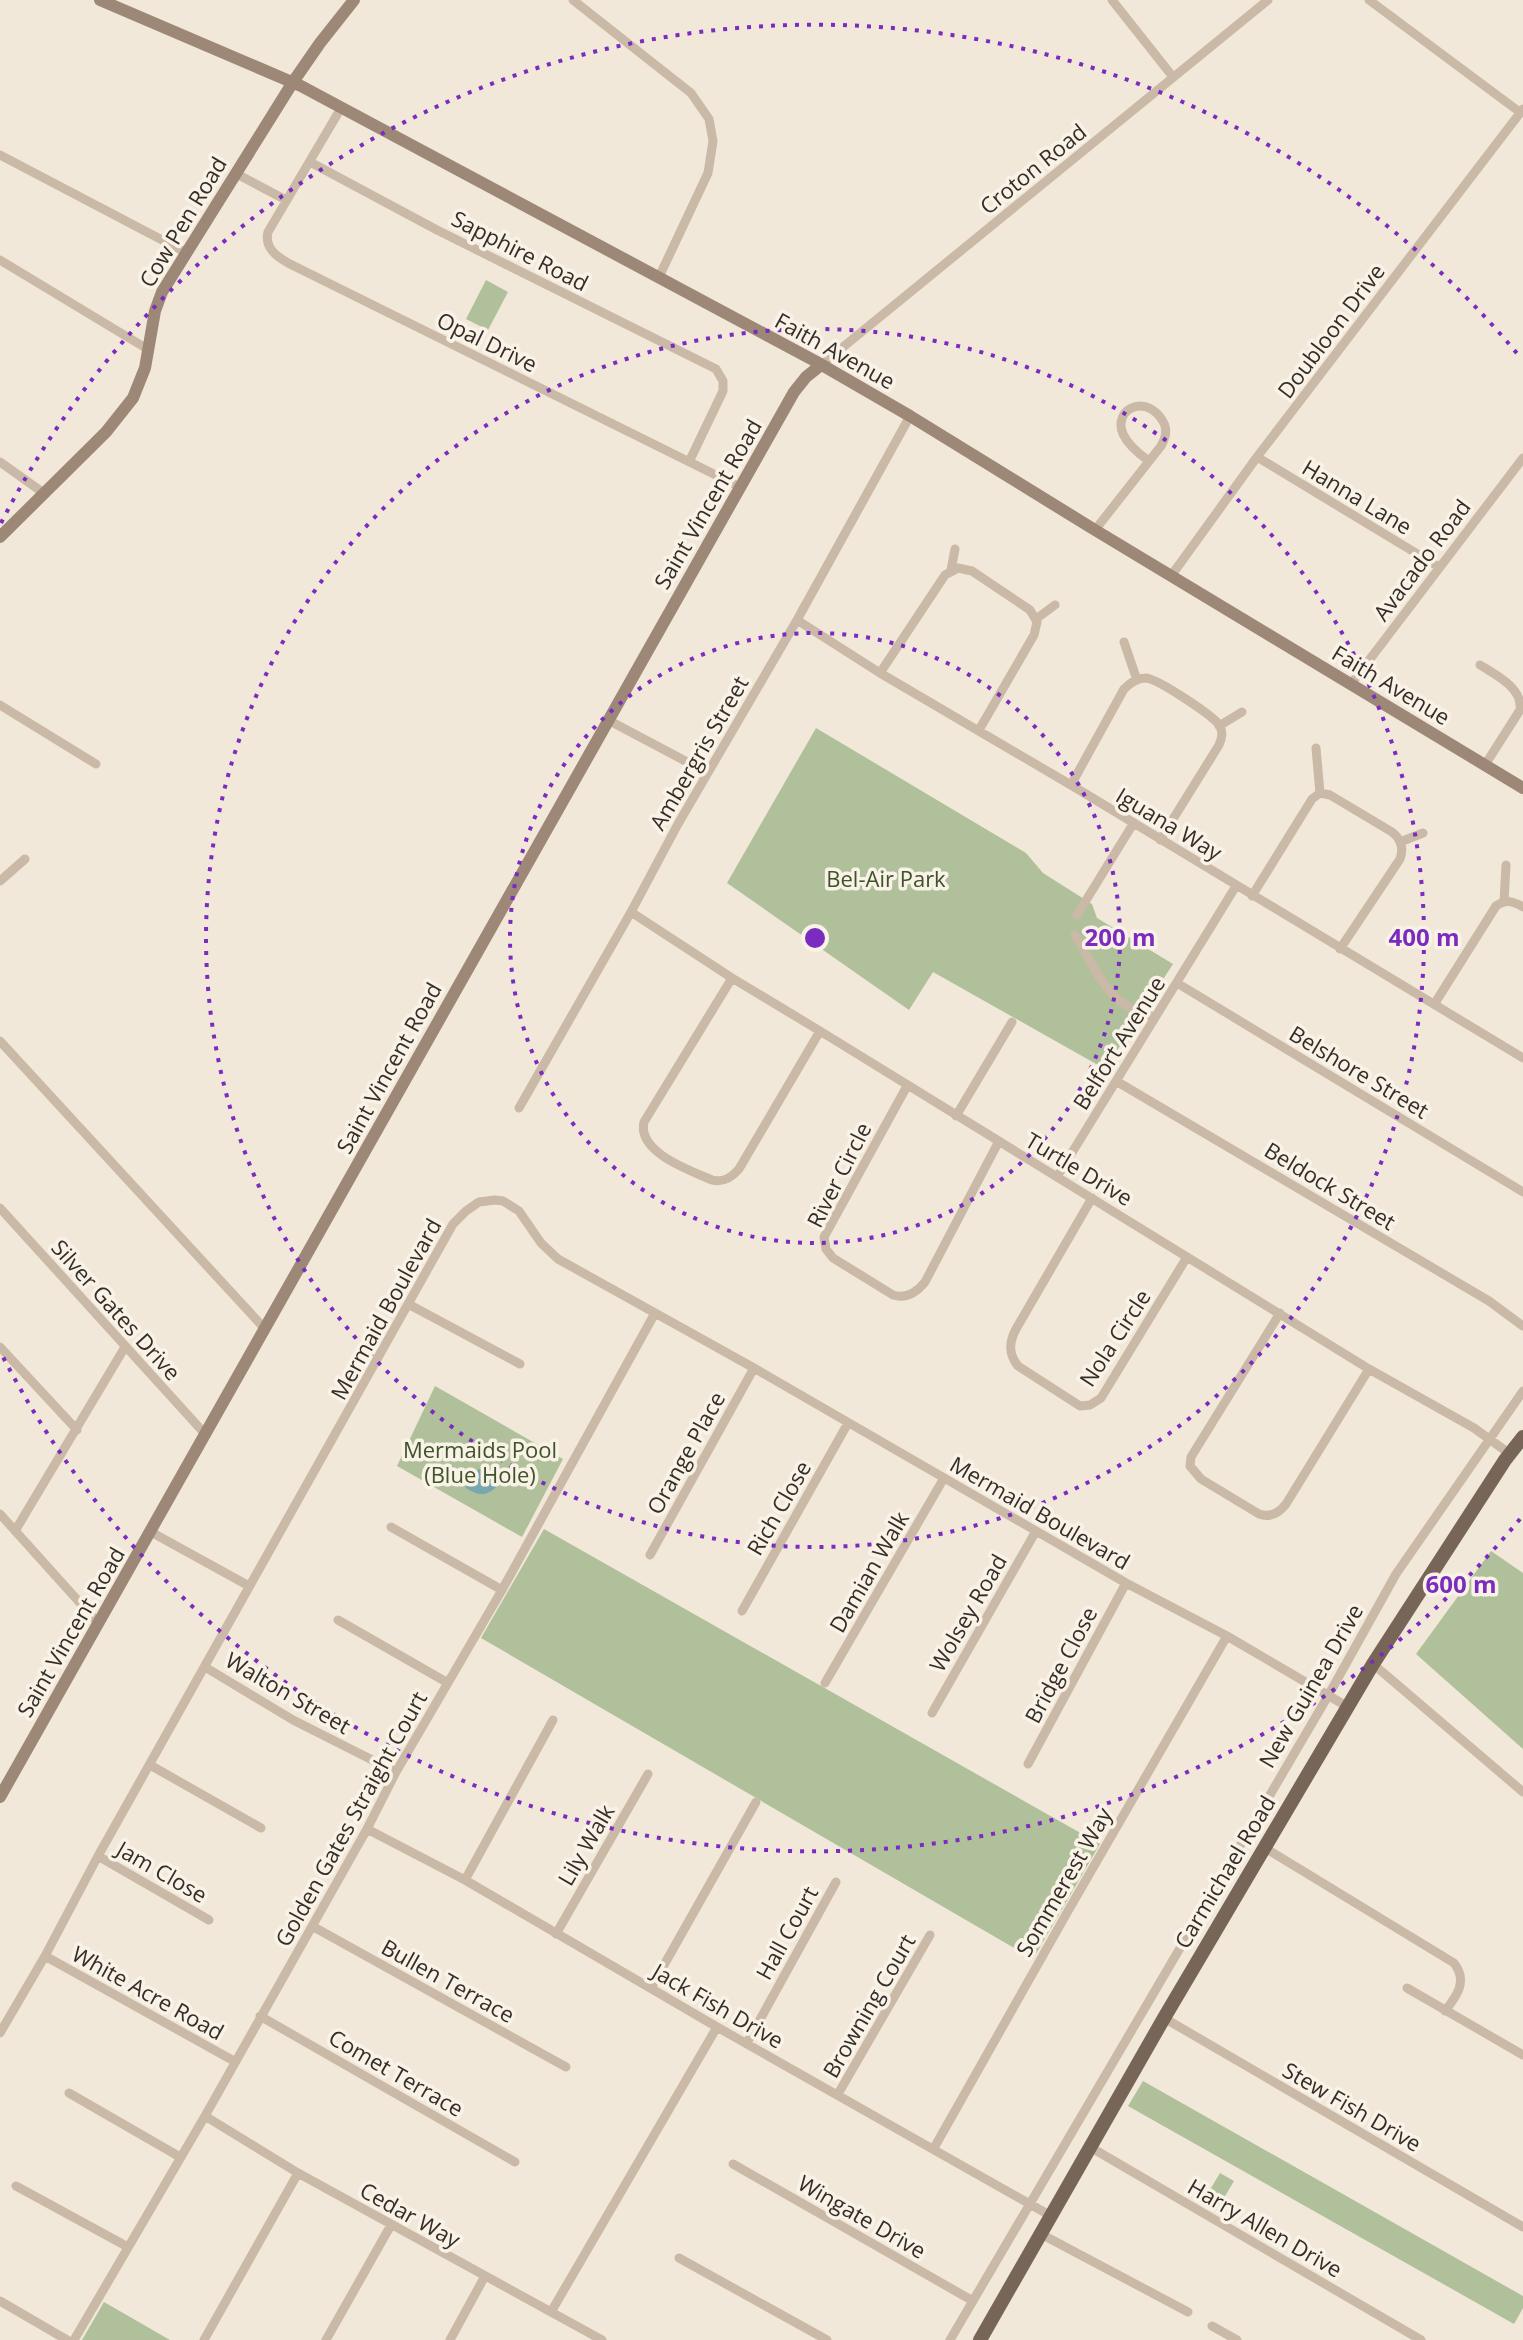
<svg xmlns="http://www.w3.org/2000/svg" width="1523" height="2340" viewBox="0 0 1523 2340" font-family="'Open Sans',sans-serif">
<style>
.green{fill:#b0c09b}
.water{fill:#7aa7ae}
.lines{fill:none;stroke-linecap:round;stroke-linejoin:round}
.street{stroke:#c9b9a6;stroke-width:9}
.secondary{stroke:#9d8878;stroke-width:12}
.primary{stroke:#776558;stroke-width:14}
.ring{fill:none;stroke:#7b2cbf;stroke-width:4;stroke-dasharray:4 8}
.labels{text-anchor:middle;stroke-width:7;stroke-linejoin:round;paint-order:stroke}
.street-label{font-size:22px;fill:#352d27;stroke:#f9f2e7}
.park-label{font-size:22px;fill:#41532b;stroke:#f9f2e7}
.centre{fill:#7b2cbf;stroke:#f9f2e7;stroke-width:4}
.ring-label{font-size:24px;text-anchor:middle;font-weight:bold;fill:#7b2cbf;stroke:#f9f2e7;stroke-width:7;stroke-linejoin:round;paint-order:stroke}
</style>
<rect width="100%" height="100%" fill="#f1e8da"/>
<path class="green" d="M486,280L508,292L488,330L466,319Z
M816,728L1026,853L1043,873L1092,904L1097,918L1173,964L1105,1069L933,972L909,1010L727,883Z
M435,1386L563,1459L522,1537L397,1466Z
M544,1529L1100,1844L1033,1959L481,1638Z
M1491,1551L1523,1573V1749L1416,1654Z
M1143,2081L1523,2296V2308L1514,2324L1128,2106Z
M1220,2173L1234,2181L1216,2211L1202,2203Z
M104,2302L170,2340H82Z"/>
<path class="water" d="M479,1469L494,1472L500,1481V1484C488,1495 481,1498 466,1488L468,1478Z"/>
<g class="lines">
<path class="street" d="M573,0L691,93L709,119L713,141L708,173L659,277
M1112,0L1173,77
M1369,0L1521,113
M341,108L268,232C264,248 277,257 290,264L740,487
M0,155L185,252
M310,162L437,230L716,369L723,381V391L689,462
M235,173L286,200
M0,260L149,350
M821,365L1268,0
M1257,457L1439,567
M0,462L45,494
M1095,530L1161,446C1167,435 1168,427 1160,417C1142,394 1113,411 1123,434C1128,445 1139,454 1149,461
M951,570L955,549
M1171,576L1257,457L1523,109
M1036,619L1055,605
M797,620L880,673L1071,785L1523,1058
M1124,642L1137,680
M1480,665C1496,675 1523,688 1520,710L1485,765
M880,673L945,575L958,568L972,571L1030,610L1037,622L1034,635L979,730
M1351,684L1523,458
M0,705L96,764
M608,720L708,773
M1219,726L1242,712
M1316,748L1320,793
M1071,785L1124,689C1130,683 1137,678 1146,678C1158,679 1214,716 1220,726C1223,733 1222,738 1219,745L1160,840
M1400,842L1423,833
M0,881L25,859
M1252,896L1312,799L1320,793L1330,795L1392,832C1401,839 1404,848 1400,859L1340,949
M1504,902L1506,865
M631,912L732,978L820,1031L1369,1369L1474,1428L1510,1454
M1077,915L1133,824
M1075,935C1098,973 1108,1007 1155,1017
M732,978L644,1122C637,1152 689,1170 712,1180C723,1183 731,1178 739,1169L820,1031
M1177,983L1523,1192
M1435,1003L1496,906C1506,899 1513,901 1523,907
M0,1041L265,1329
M1116,1081L1489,1301L1523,1326
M907,1086L824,1237L826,1249L833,1258L893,1295C906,1299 917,1292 925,1282L999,1141
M519,1108L631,912L678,824L797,620L910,416
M956,1116L1012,1022
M1057,1177L1236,886
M1092,1198L1016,1329C1009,1342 1008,1354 1018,1366L1080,1406L1090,1405L1101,1398L1187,1257
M0,1208L206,1435
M410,1305L520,1364
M1280,1313L1191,1457L1190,1466L1201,1479L1259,1514C1270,1518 1279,1513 1286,1504L1369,1369
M0,1347L77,1430
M0,1514L99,1624
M391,1527L502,1590
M15,1531L125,1347
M151,1532L249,1586
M650,1555L754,1368
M742,1611L848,1423
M338,1620L448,1683
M1373,1664L1523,1792
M205,1667L293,1720L396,1772
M825,1683L944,1478
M932,1713L1036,1531
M1028,1764L1126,1583
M150,1765L261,1828
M367,1829L465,1880L717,2027L1051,2216
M1265,1848L1454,1963C1468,1981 1457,1996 1445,2011
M98,1856L209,1920
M465,1880L553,1720
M312,1926L566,2067
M556,1934L648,1774
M45,1956L234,2061
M651,1988L756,1802
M1407,1988L1523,2055
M260,2016L515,2162
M1164,2018L1523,2227
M0,2033L45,1956L98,1856L453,1224L466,1211L479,1202L495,1200L503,1201L519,1211L541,1243L558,1259L754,1368L1126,1583L1227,1636L1348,1707
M747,2043L836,1882
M69,2093L180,2157
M838,2094L930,1935
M205,2116L298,2173L602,2340
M1090,2147L1421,2340
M934,2148L1068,1911L1227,1636
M733,2164L973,2301
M16,2186L128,2247
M1041,2234L1188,2312
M679,2258L827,2340
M0,2301L67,2340
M551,2312L717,2027
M1212,2326L1237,2340
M74,2340L205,2116L367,1829L396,1772L502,1590L655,1313
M204,2340L298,2173
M326,2340L391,2225
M450,2340L485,2276
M950,2340L1328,1696L1396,1574L1523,1391"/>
<path class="secondary" d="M100,0L301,86L815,361L910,416L1095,530L1523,788
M0,537L106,432L133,398L145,368L155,311L162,292L293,82L320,43L354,0
M0,1797L794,392L806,377L821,365"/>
<path class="primary" d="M980,2340L1164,2018L1373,1664L1505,1460L1523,1437"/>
</g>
<g class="ring">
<circle cx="815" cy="938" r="305"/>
<circle cx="815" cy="938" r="609"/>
<path d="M1520 1519A914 914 0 0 1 1 1353M1 523A914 914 0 0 1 1520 357"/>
</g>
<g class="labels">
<g class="street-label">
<text transform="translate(1033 169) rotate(-39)" y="8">Croton Road</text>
<text transform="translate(183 222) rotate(-59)" y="8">Cow Pen Road</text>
<text transform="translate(520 251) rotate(27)" y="8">Sapphire Road</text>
<text transform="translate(1331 331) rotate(-53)" y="8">Doubloon Drive</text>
<text transform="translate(487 342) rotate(26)" y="8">Opal Drive</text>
<text transform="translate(835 351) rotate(29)" y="8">Faith Avenue</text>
<text transform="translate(1357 497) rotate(31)" y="8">Hanna Lane</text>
<text transform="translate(708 504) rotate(-60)" y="8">Saint Vincent Road</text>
<text transform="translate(1422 560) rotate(-53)" y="8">Avacado Road</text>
<text transform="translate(1391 685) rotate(31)" y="8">Faith Avenue</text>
<text transform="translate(699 753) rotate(-60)" y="8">Ambergris Street</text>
<text transform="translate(1169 824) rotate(31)" y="8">Iguana Way</text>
<text transform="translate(1119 1043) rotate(-58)" y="8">Belfort Avenue</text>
<text transform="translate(389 1068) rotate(-61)" y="8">Saint Vincent Road</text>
<text transform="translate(1359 1072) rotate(31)" y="8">Belshore Street</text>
<text transform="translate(1079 1169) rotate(31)" y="8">Turtle Drive</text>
<text transform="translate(839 1175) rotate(-63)" y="8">River Circle</text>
<text transform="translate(1330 1186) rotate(31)" y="8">Beldock Street</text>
<text transform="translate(386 1309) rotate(-61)" y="8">Mermaid Boulevard</text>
<text transform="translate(116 1310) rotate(48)" y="8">Silver Gates Drive</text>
<text transform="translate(1115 1338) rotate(-57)" y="8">Nola Circle</text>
<text transform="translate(686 1453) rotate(-61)" y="8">Orange Place</text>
<text transform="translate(779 1508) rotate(-60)" y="8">Rich Close</text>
<text transform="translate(1040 1513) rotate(30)" y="8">Mermaid Boulevard</text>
<text transform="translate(869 1572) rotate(-60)" y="8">Damian Walk</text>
<text transform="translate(968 1613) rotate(-60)" y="8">Wolsey Road</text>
<text transform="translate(71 1632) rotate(-60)" y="8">Saint Vincent Road</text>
<text transform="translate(1061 1665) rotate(-62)" y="8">Bridge Close</text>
<text transform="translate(1311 1686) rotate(-60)" y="8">New Guinea Drive</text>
<text transform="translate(288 1693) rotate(30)" y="8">Walton Street</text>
<text transform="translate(351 1819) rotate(-61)" y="8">Golden Gates Straight Court</text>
<text transform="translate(586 1845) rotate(-60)" y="8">Lily Walk</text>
<text transform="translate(162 1872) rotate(30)" y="8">Jam Close</text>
<text transform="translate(1225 1872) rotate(-59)" y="8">Carmichael Road</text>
<text transform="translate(1064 1882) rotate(-60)" y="8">Sommerest Way</text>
<text transform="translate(787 1933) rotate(-61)" y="8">Hall Court</text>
<text transform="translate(448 1981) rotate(29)" y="8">Bullen Terrace</text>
<text transform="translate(148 1993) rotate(29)" y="8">White Acre Road</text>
<text transform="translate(718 2006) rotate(30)" y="8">Jack Fish Drive</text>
<text transform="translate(869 2006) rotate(-60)" y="8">Browning Court</text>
<text transform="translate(396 2073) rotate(30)" y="8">Comet Terrace</text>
<text transform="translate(1352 2107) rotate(30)" y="8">Stew Fish Drive</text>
<text transform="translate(410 2215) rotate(29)" y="8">Cedar Way</text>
<text transform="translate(862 2217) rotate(30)" y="8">Wingate Drive</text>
<text transform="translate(1265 2228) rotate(30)" y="8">Harry Allen Drive</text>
</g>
<g class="park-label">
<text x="886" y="887">Bel-Air Park</text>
<text x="480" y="1458">Mermaids Pool<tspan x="480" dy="25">(Blue Hole)</tspan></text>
</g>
</g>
<circle cx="815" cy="938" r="12" class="centre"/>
<g class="ring-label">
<text x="1120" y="946">200 m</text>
<text x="1424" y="946">400 m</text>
<text x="1461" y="1593">600 m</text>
</g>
</svg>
